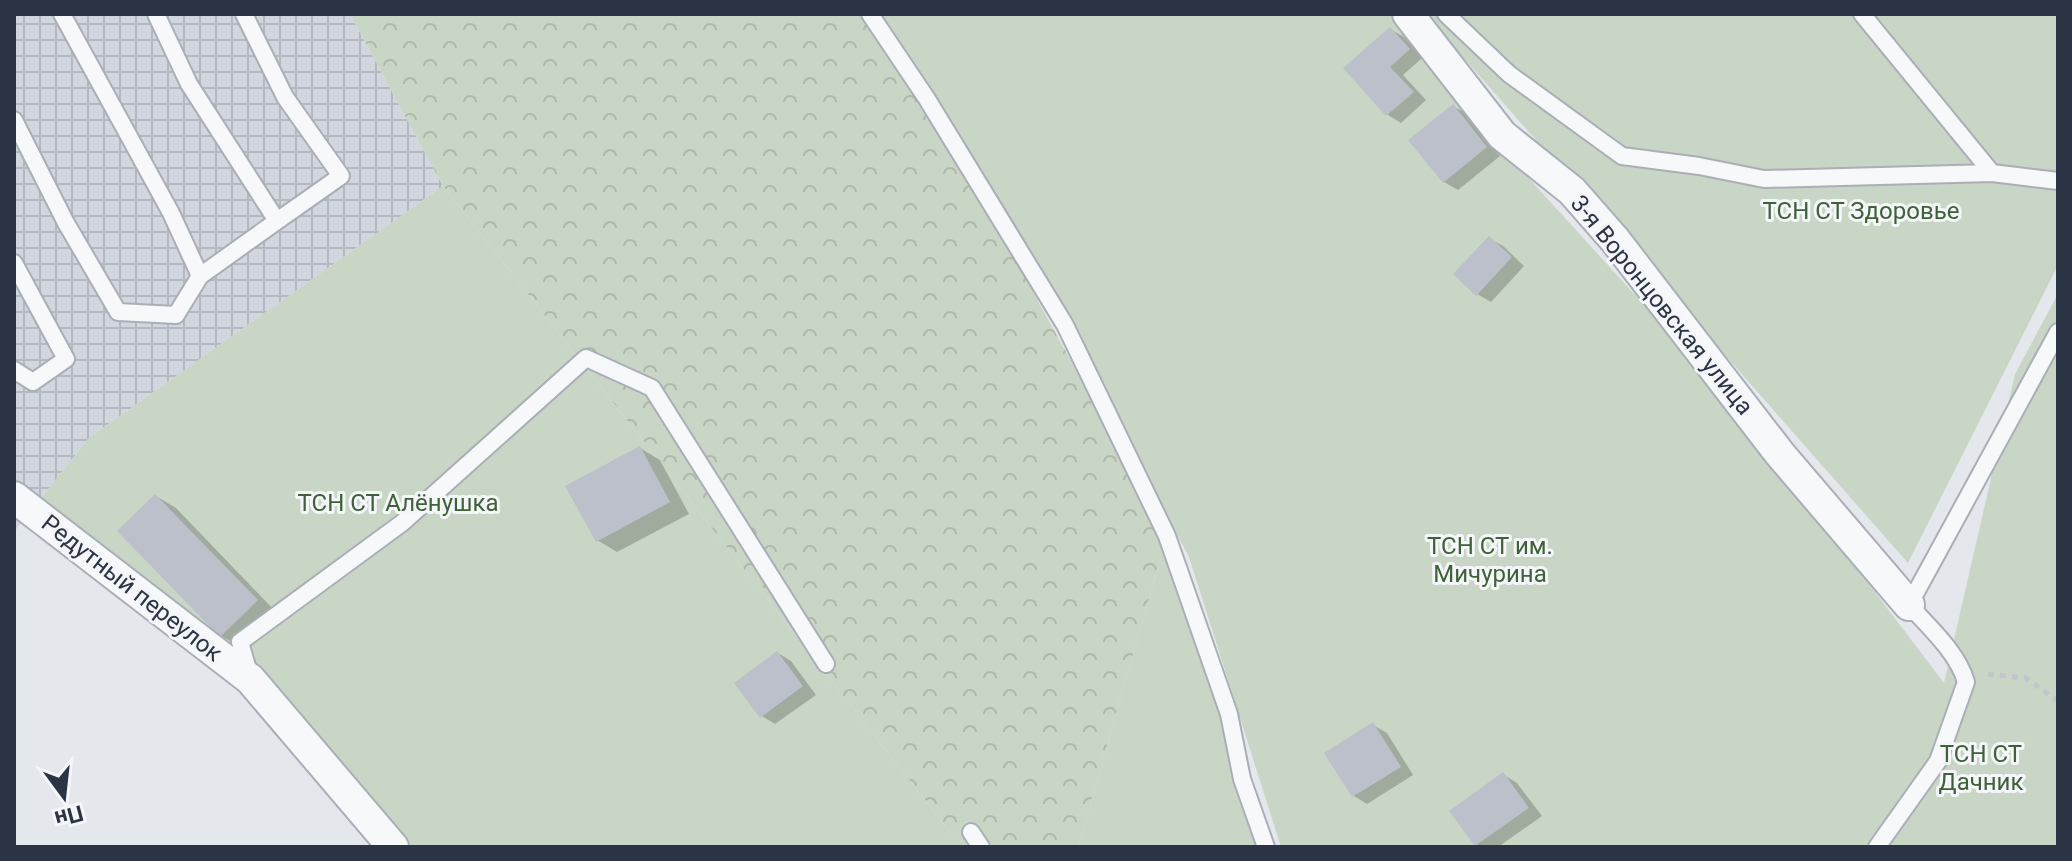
<svg xmlns="http://www.w3.org/2000/svg" width="2072" height="861" viewBox="0 0 2072 861" font-family="Roboto,sans-serif">
<style>
.industrial{fill:url(#industrial-grid)}
.forest{fill:url(#forest-crowns)}
.garden{fill:#c9d6c5}
.shadow{fill:#0003}
.building{fill:#bbc0ca}
.lines{fill:none;stroke-linecap:round;stroke-linejoin:round}
.lane-casing{stroke:#a9aeb7;stroke-width:20}
.street-casing{stroke:#a9aeb7;stroke-width:34}
.path{stroke:#c2c5cb;stroke-width:5;stroke-dasharray:6 6;stroke-linecap:butt}
.lane{stroke:#f7f8fa;stroke-width:16}
.street{stroke:#f7f8fa;stroke-width:30}
.labels{text-anchor:middle;stroke-width:6;stroke-linejoin:round;paint-order:stroke}
.park-label{font-size:24px;fill:#3f6138;stroke:#f4f6f9}
.street-label{font-size:24px;fill:#2b3445;stroke:#f4f6f9}
</style>
<defs>
<pattern id="industrial-grid" width="8" height="8" patternUnits="userSpaceOnUse" patternTransform="scale(2)"><rect width="8" height="8" fill="#d2d6de"/><path d="M0 4h8M4 0v8" fill="none" stroke="#b4b8c0"/></pattern>
<pattern id="forest-crowns" width="20" height="18" patternUnits="userSpaceOnUse" patternTransform="scale(2)"><rect width="20" height="18" fill="#c9d6c5"/><path d="M2 6a3 3 0 1 1 6 0M12 15a3 3 0 1 1 6 0" fill="none" stroke="#adb8ab"/></pattern>
</defs>
<rect width="100%" height="100%" fill="#e4e7ec"/>
<path class="industrial" d="M14,14H350L443,186L89,438L14,532Z"/>
<path class="forest" d="M350,14H872L927,99L1167,536L1078,847H962L443,186Z"/>
<path class="garden" d="M869,14H1389L1492,138L1720,388L1944,683L2015,374L2058,294V847H1281L1189,557L1065,325Z
M1425,14H2058V265L1908,563Z
M443,186L962,847H379L250,679L41,498L89,438Z
M1167,536L1266,847H1078Z"/>
<path class="shadow" d="M1390,29L1404,37L1422,58L1403,75L1426,100L1401,123L1388,115Z
M1453,106L1467,114L1500,156L1458,190L1444,182Z
M1489,238L1503,246L1524,266L1491,302L1477,294Z
M640,448L660,460L689,514L617,552L597,540Z
M156,496L176,508L277,613L241,647L221,636Z
M778,653L791,661L816,695L775,724L762,716Z
M1373,725L1387,733L1413,775L1367,804L1354,796Z
M1504,775L1517,783L1542,816L1498,847H1480L1476,845Z"/>
<path class="building" d="M1390,27L1410,49L1390,67L1414,92L1386,116L1343,68Z
M1453,104L1487,147L1443,183L1408,140Z
M1489,236L1512,257L1476,296L1453,274Z
M640,446L670,502L596,542L565,486Z
M155,494L258,600L220,637L117,531Z
M777,651L803,686L760,718L734,683Z
M1373,722L1401,767L1352,797L1324,753Z
M1503,772L1529,808L1475,846L1449,811Z"/>
<g class="lines">
<defs>
<path id="lane" d="M156,14L189,84L277,221L200,276
M244,14L285,97L341,176L277,221
M870,14L927,99L1065,325L1167,536L1229,714L1242,779L1266,847
M1446,14L1509,74L1622,156L1699,166L1764,179L1992,173L2058,181
M1862,14L1992,173
M14,120L66,223L118,312L176,315L200,276L171,213L62,14
M14,263L66,359L33,382L14,370
M249,673L240,642L402,523L586,358L652,388L826,664
M971,832L981,847
M1877,847L1938,761L1966,682C1958,653 1929,627 1909,605L2058,332"/>
<path id="street" d="M1408,14L1502,135L1572,191L1615,240L1780,454L1909,605
M14,497L250,679L393,847"/>
</defs>
<use href="#lane" class="lane-casing"/>
<use href="#street" class="street-casing"/>
<path class="path" d="M1988,674L2026,678L2058,701"/>
<use href="#lane" class="lane"/>
<use href="#street" class="street"/>
</g>
<g class="labels">
<g class="park-label">
<text x="1861" y="219">ТСН СТ Здоровье</text>
<text x="398" y="511">ТСН СТ Алёнушка</text>
<text x="1490" y="554">ТСН СТ им.<tspan x="1490" dy="28">Мичурина</tspan></text>
<text x="1981" y="762">ТСН СТ<tspan x="1981" dy="28">Дачник</tspan></text>
</g>
<g class="street-label">
<text transform="translate(1662 305) rotate(51)" y="8">3-я Воронцовская улица</text>
<text transform="translate(132 588) rotate(38)" y="8">Редутный переулок</text>
</g>
</g>
<rect width="2072" height="861" fill="none" stroke="#2b3445" stroke-width="32"/>
<g transform="translate(64 797) rotate(165)" stroke="#f4f6f9" stroke-width="6" paint-order="stroke">
<path d="M0-6L14 30L0 20L-14 30Z" fill="#2b3445"/>
<text y="-12" font-size="22" font-weight="bold" text-anchor="middle" fill="#2b3445">Пн</text>
</g>
</svg>
